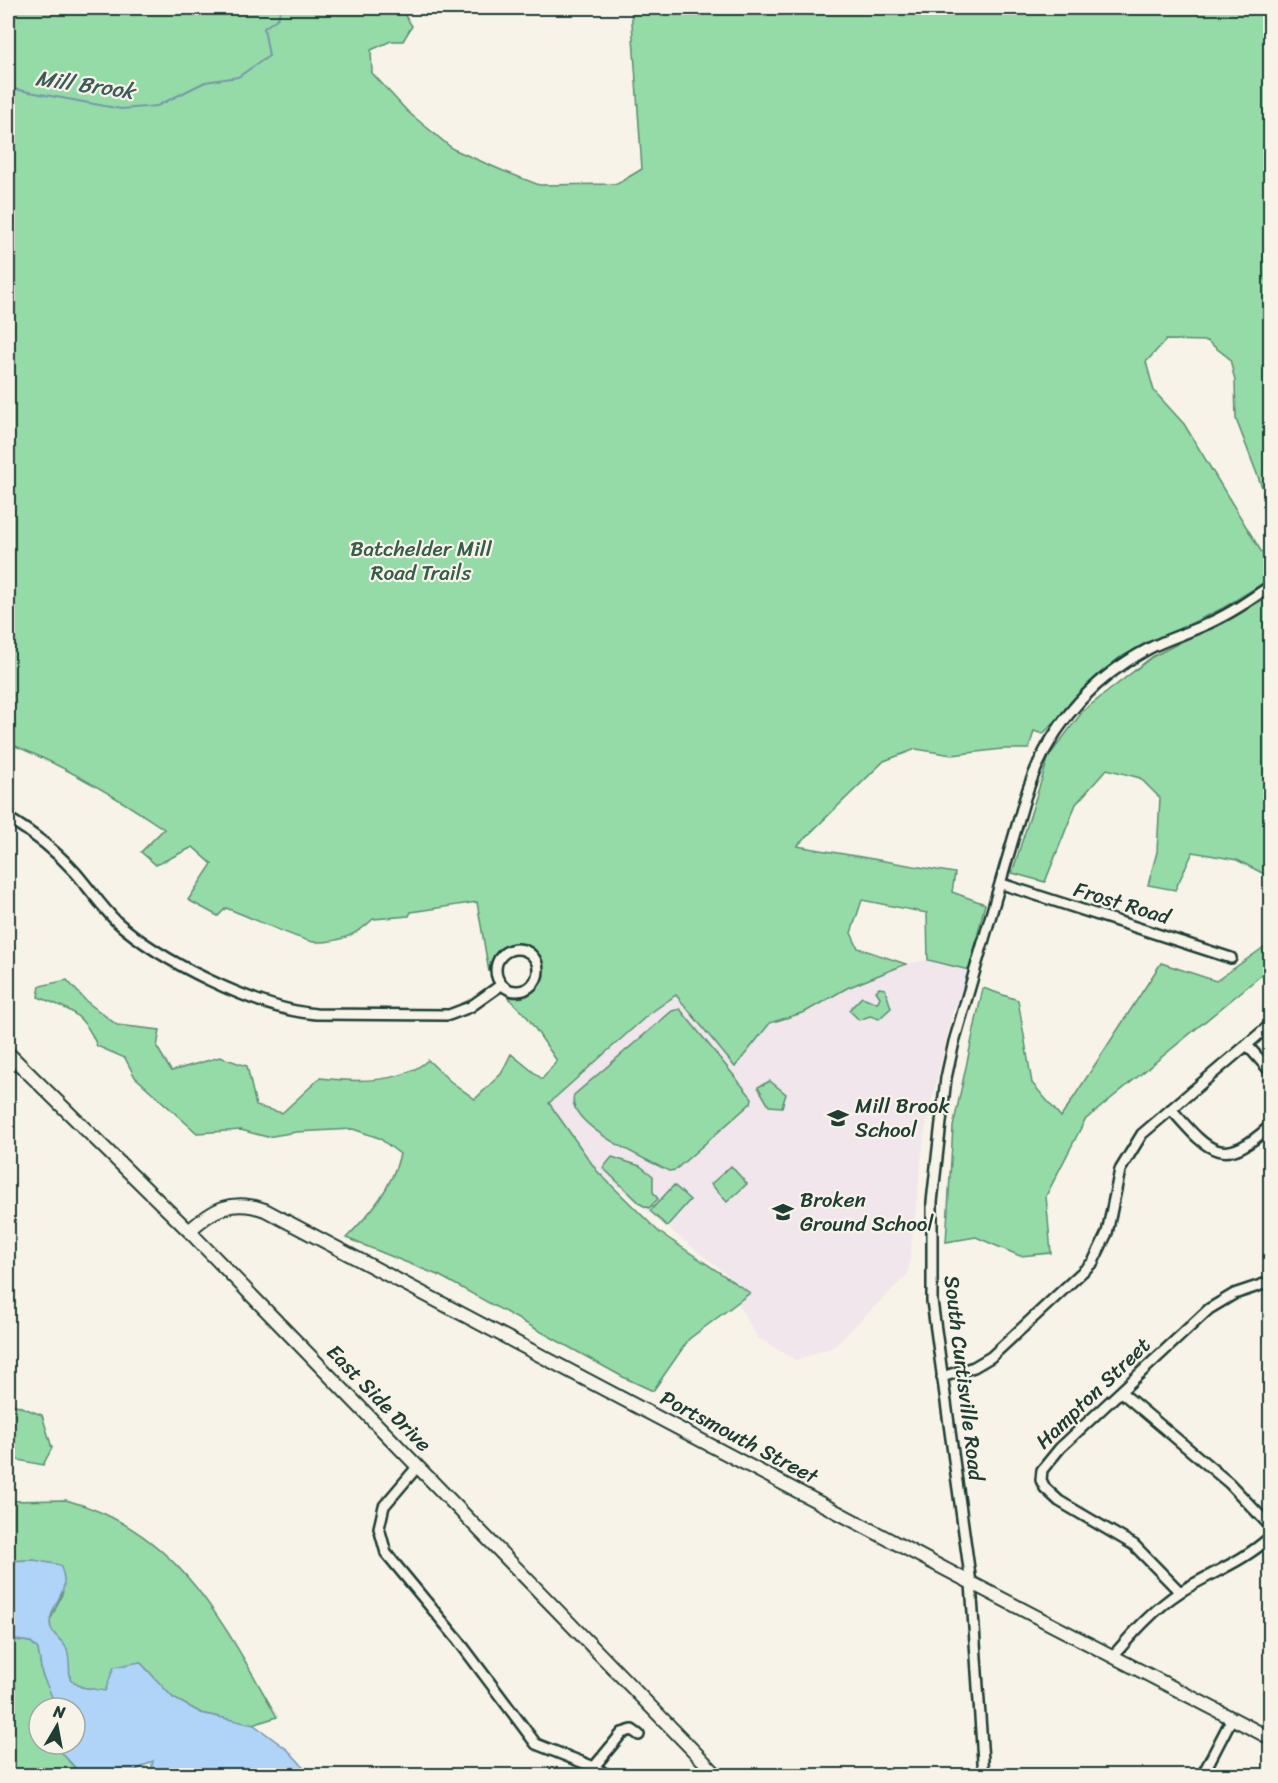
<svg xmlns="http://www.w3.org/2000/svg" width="1278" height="1783" viewBox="0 0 1278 1783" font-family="Sriracha,sans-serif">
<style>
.built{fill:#f0e6ec}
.green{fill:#95dba8;stroke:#5a8c6e;stroke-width:1.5}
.water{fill:#b0d3f8;stroke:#7697aa;stroke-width:1.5}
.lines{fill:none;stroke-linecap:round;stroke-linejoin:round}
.stream{stroke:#7697aa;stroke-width:2}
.street-casing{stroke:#1f3d34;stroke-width:14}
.secondary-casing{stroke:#1f3d34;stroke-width:16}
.street{stroke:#f7f3e8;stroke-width:9}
.secondary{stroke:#f7f3e8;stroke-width:12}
.labels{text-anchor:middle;stroke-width:4.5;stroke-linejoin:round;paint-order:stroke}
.park-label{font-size:21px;fill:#375d4b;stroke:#f7f3e8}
.street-label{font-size:21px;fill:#1f3d34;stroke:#f7f3e8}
.poi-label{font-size:21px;fill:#1f3d34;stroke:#f7f3e8;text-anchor:start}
.water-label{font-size:22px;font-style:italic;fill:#3c5b5b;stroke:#f7f3e8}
</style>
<rect width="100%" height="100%" fill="#f7f3e8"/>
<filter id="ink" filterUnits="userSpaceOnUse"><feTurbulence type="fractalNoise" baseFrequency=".0167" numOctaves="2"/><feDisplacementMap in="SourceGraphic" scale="12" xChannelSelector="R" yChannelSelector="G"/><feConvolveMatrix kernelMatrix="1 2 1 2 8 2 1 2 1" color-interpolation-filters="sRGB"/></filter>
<g filter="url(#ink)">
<path class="built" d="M928,960L969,970L952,1014L924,1135L908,1274L833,1347L796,1360L758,1338L738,1305L750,1293L597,1171L549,1103L649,1014L676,995L735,1067L770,1023L805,1012L847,988L906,964Z"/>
<path class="green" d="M8,8H400L412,26L403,41H391L371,50L372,73L408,112L453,149L501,170L539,185L617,184L642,169L631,8H1270V508L1236,419L1235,381L1230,359L1207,341L1166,340L1146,362L1154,391L1184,424L1270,566V579L1223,608L1119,658L1096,677L1043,734L1034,731L1029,749H1002L952,755L916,749L884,761L797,846L955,873L952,892L985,904L969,970L928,960L927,913L862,900L851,933L858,948L906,964L847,988L805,1012L770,1023L735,1067L676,995L649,1014L549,1103L597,1171L659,1232L750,1293L689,1339L653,1391L623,1377L440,1276L346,1238C370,1214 392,1188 400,1154L379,1138L353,1129L296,1132L267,1137L241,1130L197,1133L135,1077L125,1058L97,1046C85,1014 68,1008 38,997L40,986L67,980L86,1001L117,1025L160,1030L157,1047L171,1071L220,1057L247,1066L256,1106L282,1113L320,1078C353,1082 402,1084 428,1060L450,1081L475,1099L501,1074L511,1054L542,1079L557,1061L528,1018L508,997C520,999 531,997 537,987C561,952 496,923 489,972L477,902L411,912L409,916L373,919C357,935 336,943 314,942C301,941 243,914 226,908L218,916L188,900L212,864L193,847L156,865L141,852L164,829C114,795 63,765 8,743Z
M1270,596V877L1237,860L1193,852L1175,890L1148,885L1157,852L1160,798L1140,778L1107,769L1076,804L1045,882L1012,873L1049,756L1083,711L1152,657Z
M1270,943V968L1085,1120L1046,1196L1051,1253L1020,1256L976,1237L946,1242L953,1127L983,988L1018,1000L1032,1083L1061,1117L1161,963L1216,981Z
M879,988L885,989L891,1008L879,1019L870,1016L859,1020L849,1010L862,997L877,1003L880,997L876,991Z
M680,1009L752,1098L751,1103L675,1170L669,1171C647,1160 564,1124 574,1095L672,1011Z
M770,1081L786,1094L782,1107L769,1106L758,1087Z
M612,1157L640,1166L653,1176V1192L658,1199L649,1208L642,1205L603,1168Z
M731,1166L747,1184L727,1202L711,1184Z
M674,1185L690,1200L667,1226L650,1211Z
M8,1402L42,1415L52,1448L43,1465L8,1458Z
M66,1500C179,1530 223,1623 277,1717L252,1725L201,1713L173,1698L140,1662L105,1692L81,1687L70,1679L67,1649L51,1630L50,1621L63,1592L34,1560L8,1561V1501Z
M8,1639L31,1642L38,1649L42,1674L56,1703L57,1708H39V1744H61V1752L81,1775H86H8Z"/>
<path class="water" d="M34,1560L60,1565C73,1594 51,1599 50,1623C50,1635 64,1640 67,1650C70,1659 69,1670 70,1679L81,1687L105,1691L114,1667L140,1662L173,1698L201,1713L254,1725L288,1750L311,1775H150L153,1761L127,1775H82L61,1752V1744H75V1708H57L42,1674L38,1649L31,1642L8,1639V1561Z"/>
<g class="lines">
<path class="stream" d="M8,88L121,109L157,106L205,82L238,77L269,56L264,28L278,18L281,8"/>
<defs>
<path id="street" d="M8,818C33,833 56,851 75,872C89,888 101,906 116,921C160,961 257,1009 316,1014L449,1015L470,1007L501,985
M1002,884L1231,958
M496 970a21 21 0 1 1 42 0a21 21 0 1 1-42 0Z
M1247,1045L1270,1071
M1171,1109C1209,1152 1222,1170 1270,1126
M942,1377L974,1367L991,1357L1093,1262L1107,1233L1120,1170L1142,1134L1270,1025
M1121,1392L1229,1483L1270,1526
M418,1466L384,1506L379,1528L386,1553L458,1640L536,1744L594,1767L622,1733L632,1730L639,1735
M1180,1592L1134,1545L1059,1501L1045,1488L1041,1480L1042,1470L1060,1448L1209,1309L1234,1294L1270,1282
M1113,1656C1133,1633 1154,1609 1180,1592C1210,1573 1243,1562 1270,1537
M587,1776L594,1767L609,1776
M984,1776L971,1583L932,1301V1202L946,1078L954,1042L1025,798C1046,732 1086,682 1148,649C1167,639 1188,633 1207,624C1230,614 1250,600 1270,586
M1202,1776L1232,1718"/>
<path id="secondary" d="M8,1053L189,1231L718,1776
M189,1231C213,1209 233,1198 265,1210L960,1577L1270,1738"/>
</defs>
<use href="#street" class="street-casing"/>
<use href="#secondary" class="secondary-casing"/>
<use href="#street" class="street"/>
<use href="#secondary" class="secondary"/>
</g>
</g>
<defs>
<symbol id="school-bare" viewBox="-9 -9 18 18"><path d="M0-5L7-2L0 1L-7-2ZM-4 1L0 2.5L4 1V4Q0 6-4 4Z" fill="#1f3d34" stroke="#f7f3e8" stroke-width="2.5" paint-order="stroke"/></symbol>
</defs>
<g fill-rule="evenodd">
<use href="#school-bare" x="823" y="1103" width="30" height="30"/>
<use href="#school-bare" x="768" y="1197" width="30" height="30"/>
</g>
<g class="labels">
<g class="park-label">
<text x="421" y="556">Batchelder Mill<tspan x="421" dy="24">Road Trails</tspan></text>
</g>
<g class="street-label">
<text transform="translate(1122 903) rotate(17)" y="7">Frost Road</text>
<text transform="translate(964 1378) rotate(83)" y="7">South Curtisville Road</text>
<text transform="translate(1093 1393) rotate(-44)" y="7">Hampton Street</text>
<text transform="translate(379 1398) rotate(46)" y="7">East Side Drive</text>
<text transform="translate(739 1437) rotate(28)" y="7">Portsmouth Street</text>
</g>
<g class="poi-label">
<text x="855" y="1113">Mill Brook<tspan x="855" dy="24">School</tspan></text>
<text x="800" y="1207">Broken<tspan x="800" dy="24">Ground School</tspan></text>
</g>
<g class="water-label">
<text transform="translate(85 84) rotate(8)" y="8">Mill Brook</text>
</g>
</g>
<rect width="1278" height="1783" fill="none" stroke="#f7f3e8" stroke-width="30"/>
<rect x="15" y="15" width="1248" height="1753" fill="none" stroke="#1f3d34" stroke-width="2" filter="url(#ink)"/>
<g transform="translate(57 1726) rotate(10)"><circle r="28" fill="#f7f3e8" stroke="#a1aaa0" stroke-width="1.5"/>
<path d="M0-4.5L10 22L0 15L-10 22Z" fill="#1f3d34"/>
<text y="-9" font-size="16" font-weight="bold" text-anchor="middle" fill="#1f3d34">N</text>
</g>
</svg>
